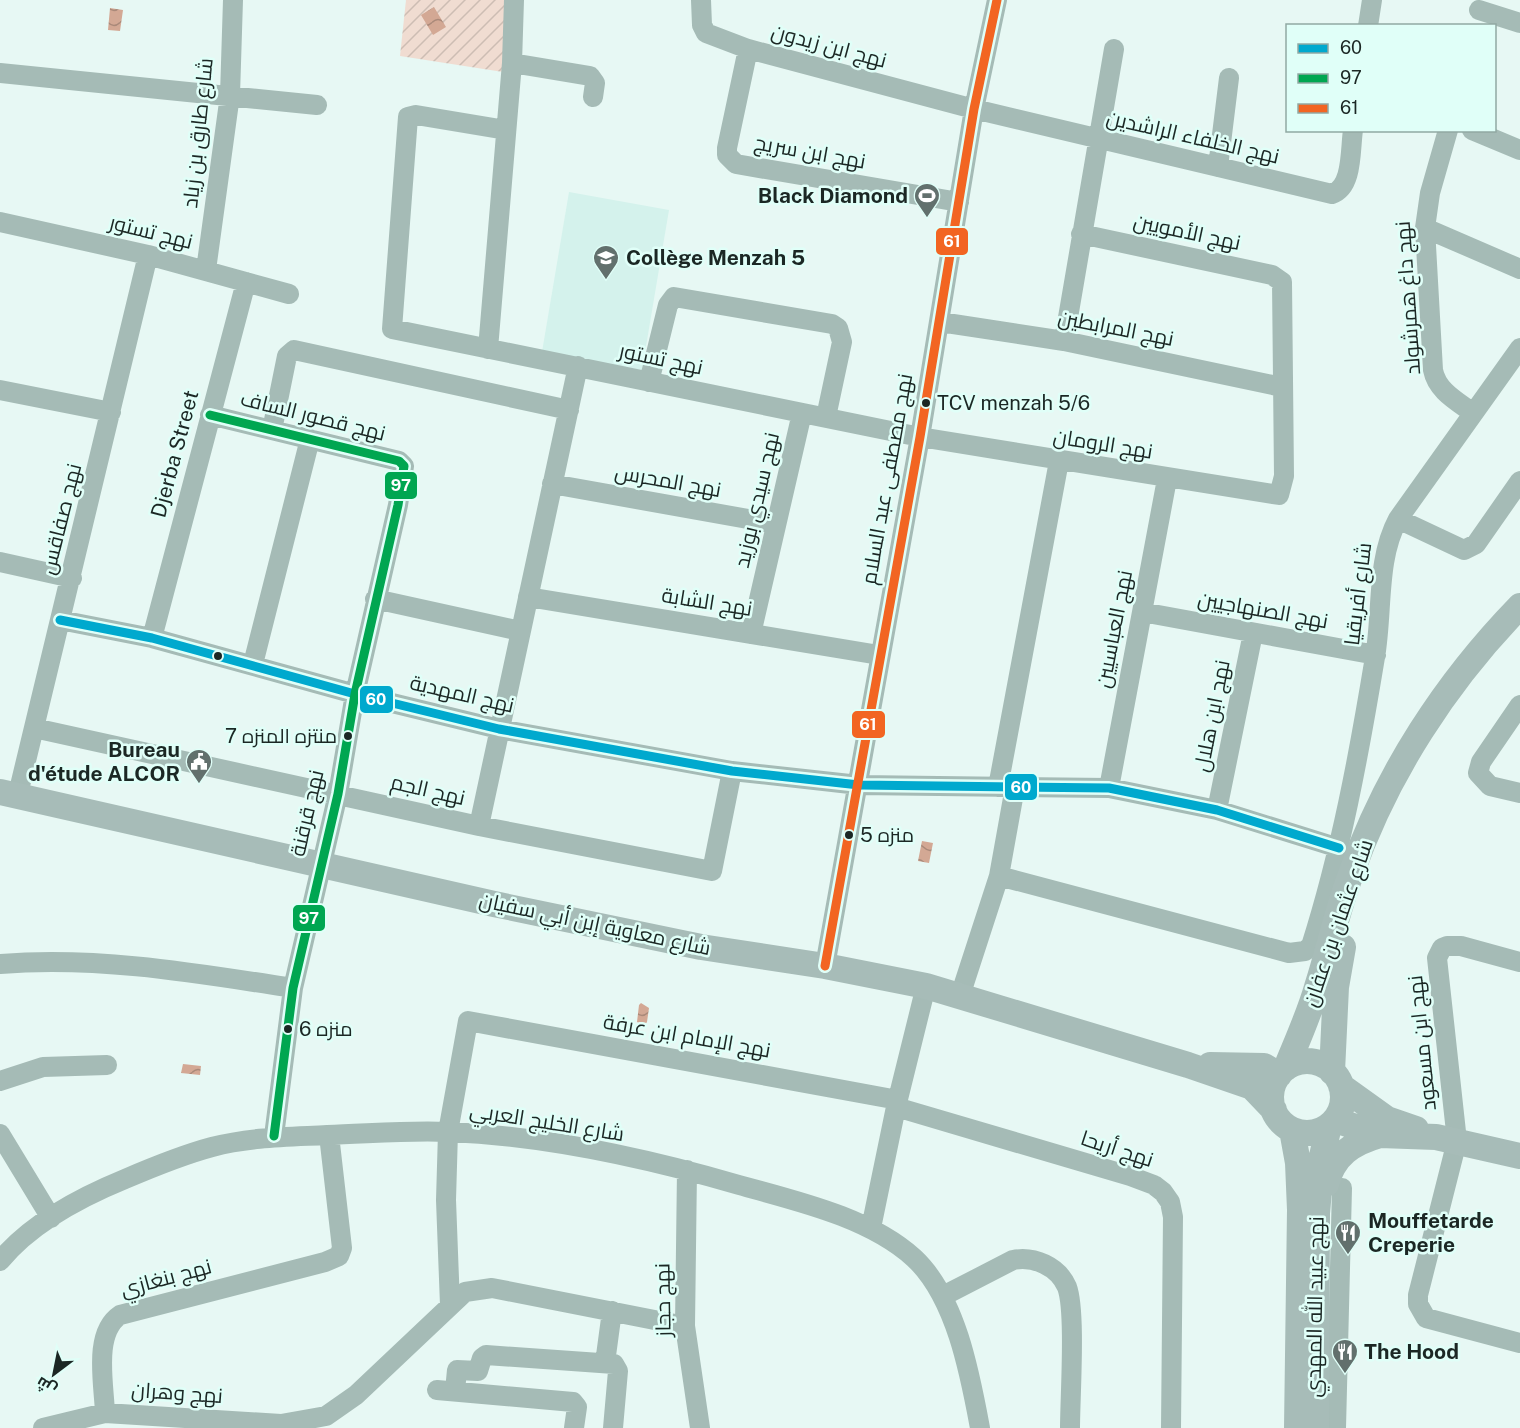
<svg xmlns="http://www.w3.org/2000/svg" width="1520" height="1428" viewBox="0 0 1520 1428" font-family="'Public Sans',Cairo,sans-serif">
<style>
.built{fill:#d4f2ec}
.garden{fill:url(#garden-furrows)}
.water{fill:url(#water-waves)}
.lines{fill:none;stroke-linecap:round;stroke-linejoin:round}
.minor{stroke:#a5bbb6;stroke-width:20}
.major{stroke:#a7bcb8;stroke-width:26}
.bus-1-casing{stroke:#e0fff8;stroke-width:14}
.bus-2-casing{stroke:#e0fff8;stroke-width:14}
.bus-3-casing{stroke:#e0fff8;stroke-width:14}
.bus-1{stroke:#00a9ce;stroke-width:9}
.bus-2{stroke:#00a651;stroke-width:9}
.bus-3{stroke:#f26522;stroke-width:9}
.bus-dot{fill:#1b2724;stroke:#e0fff8;stroke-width:2}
.labels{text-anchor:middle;stroke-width:5;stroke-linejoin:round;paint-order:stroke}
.bus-label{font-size:20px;fill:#1b2724;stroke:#e0fff8;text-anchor:start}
.street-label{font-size:21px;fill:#1b2724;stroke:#e0fff8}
.poi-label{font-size:21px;font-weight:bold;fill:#1b2724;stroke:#e0fff8;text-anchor:start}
.line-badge{stroke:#e0fff8;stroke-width:2}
.badge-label{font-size:16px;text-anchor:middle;font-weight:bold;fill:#fff}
</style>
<defs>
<pattern id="garden-furrows" width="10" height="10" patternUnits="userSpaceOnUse" patternTransform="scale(1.5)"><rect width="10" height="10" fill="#f0dcd1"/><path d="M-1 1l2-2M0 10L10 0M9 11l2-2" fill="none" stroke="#cdbdb3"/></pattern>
<pattern id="water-waves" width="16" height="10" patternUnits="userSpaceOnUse" patternTransform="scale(1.5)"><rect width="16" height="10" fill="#d3a894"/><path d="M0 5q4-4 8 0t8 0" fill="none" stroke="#aa8979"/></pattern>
</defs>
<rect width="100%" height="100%" fill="#e7f8f4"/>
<path class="built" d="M569,192L669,210L642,370L542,352Z"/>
<path class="garden" d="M406,0H505L503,72L400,56Z"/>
<path class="water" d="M434,7L446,27L433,35L421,15Z
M110,8L123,10L120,31L108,30Z
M922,841L933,843L929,863L918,861Z
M641,1003L649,1008L647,1022L644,1026L637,1022L639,1005Z
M183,1064L201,1066L200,1075L181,1073Z"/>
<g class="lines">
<path class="minor" d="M701,0L702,25L706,33L748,49L974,109L1332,194C1353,187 1350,150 1353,130
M1479,10L1520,23
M1368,26L1372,0
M748,49L727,148V155L736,164L959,202
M512,63L590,76L595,83L593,97
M0,73L317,105
M506,130L416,115L408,117L392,329L920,437L1279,495L1284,476L1282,282L1272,275L1081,234
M1448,130L1430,193L1425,228L1433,370C1437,391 1457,401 1473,413
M1472,130L1520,150
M1218,167L1229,78
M0,222L148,255L289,294
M1425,228L1520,269
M206,270L230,95L233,0
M940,322L1064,341L1282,387
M1064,341L1114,49
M488,349L512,63L514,0
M649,382L668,305L674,297L832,324L838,328L842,342L826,417
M0,390L111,412
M210,415L399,461L404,466L398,505L355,694L338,794L293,988L274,1136
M272,430L287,356L294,350L569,410
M552,484L776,524
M1398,519L1464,550L1476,544L1520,481
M0,562L72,578
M528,597L879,655
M375,599L520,631
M1142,612L1376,655
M60,620L152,638L355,694L499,729L732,771L859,785L1109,788L1217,810L1339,848
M751,634L802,413
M152,638L246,282
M253,664L310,439
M1520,705L1481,762L1478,773L1490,786L1520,793
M34,728L479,826L712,871L732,771
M998,787L1059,461
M1109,788L1167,479
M18,794L148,255
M1217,810L1253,633
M479,826L578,366
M999,876L1289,953L1305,951L1311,946C1341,852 1359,754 1375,657C1383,611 1376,560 1398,519L1520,348
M1520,962L1461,946H1447L1442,948L1437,958L1457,1141L1418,1295V1304L1426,1318L1520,1343
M0,964C98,956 196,973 293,988
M825,966L920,437L974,109L997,0
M960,996L999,876L1015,787
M0,1081L43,1067L107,1065
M896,1107L1130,1176L1154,1185L1163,1192L1170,1202L1173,1217L1171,1428
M0,1134L51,1218
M687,1170L685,1326L700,1428
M871,1228L896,1107L926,986
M0,1261C31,1223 81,1197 125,1179C153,1167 182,1155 212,1147C250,1137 288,1137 327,1135C367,1134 408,1130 449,1132C546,1136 646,1158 739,1185C796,1201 869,1217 914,1258C956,1297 970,1374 980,1428
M943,1296L1013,1260C1034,1256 1058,1266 1067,1287C1076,1311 1070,1398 1070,1428
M450,1305L446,1200L448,1132L468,1021L898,1100
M605,1363L612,1311
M437,1390L573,1402L577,1407L574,1428
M455,1391L457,1370L478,1371L482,1358L486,1355L614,1364L618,1371L613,1428
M105,1413C104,1384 93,1333 120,1315L325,1262L339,1256L342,1248L329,1135
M43,1428L105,1413L281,1424L326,1416L356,1395L465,1292L492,1288L685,1326
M1336,1428L1342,1188"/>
<path class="major" d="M0,792L494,904L701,947L825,966L926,986L1188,1065L1252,1087L1274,1110
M1271 1097a36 36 0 1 1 72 0a36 36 0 1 1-72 0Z
M1210,1065L1264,1066L1279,1075
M1286,1068C1297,1041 1309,1015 1317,987C1329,950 1337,911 1351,874C1386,774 1446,682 1520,606
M1332,1072L1336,987L1343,947
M1341,1086L1387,1119L1416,1129
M1335,1120L1380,1135L1436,1137L1520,1156
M1292,1130L1298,1163L1300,1210L1297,1428
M1326,1184C1334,1155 1352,1143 1380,1135
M1316,1428L1317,1213L1322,1156L1329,1126"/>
<defs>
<path id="bus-1" d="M60,620L152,638L355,694L499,729L732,771L859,785L1109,788L1217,810L1339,848"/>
<path id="bus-2" d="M210,415L399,461L404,466L398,505L355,694L338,794L293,988L274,1136"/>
<path id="bus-3" d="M825,966L920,437L974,109L997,0"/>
</defs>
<use href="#bus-1" class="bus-1-casing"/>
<use href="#bus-2" class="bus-2-casing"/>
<use href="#bus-3" class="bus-3-casing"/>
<use href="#bus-1" class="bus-1"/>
<use href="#bus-2" class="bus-2"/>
<use href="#bus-3" class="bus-3"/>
</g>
<defs>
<symbol id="stadium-pin" viewBox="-11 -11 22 30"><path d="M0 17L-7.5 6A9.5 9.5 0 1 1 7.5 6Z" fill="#62706d" stroke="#e0fff8"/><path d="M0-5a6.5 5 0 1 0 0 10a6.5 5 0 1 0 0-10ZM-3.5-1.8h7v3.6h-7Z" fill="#fff"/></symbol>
<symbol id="school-pin" viewBox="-11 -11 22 30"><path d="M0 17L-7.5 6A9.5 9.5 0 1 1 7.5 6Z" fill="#62706d" stroke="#e0fff8"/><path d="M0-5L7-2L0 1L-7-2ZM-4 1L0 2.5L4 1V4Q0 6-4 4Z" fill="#fff"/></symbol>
<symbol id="civic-pin" viewBox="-11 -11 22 30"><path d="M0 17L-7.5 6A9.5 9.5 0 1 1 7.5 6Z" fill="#62706d" stroke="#e0fff8"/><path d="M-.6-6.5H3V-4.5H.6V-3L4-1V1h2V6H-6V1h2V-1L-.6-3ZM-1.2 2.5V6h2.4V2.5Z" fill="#fff"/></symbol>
<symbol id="restaurant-pin" viewBox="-11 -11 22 30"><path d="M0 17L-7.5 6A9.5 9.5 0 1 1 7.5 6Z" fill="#62706d" stroke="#e0fff8"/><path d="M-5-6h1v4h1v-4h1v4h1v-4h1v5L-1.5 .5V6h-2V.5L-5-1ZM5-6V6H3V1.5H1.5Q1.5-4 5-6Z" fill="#fff"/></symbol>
</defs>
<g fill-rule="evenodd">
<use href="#stadium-pin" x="912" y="181" width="30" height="40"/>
<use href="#school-pin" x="591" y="243" width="30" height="40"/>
<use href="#civic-pin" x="184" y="747" width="30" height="40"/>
<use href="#restaurant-pin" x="1333" y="1218" width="30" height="40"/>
<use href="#restaurant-pin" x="1330" y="1337" width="30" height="40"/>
</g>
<g class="bus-dot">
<circle cx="926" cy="403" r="5"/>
<circle cx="218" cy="656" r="5"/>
<circle cx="348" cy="736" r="5"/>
<circle cx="849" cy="835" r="5"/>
<circle cx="288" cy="1029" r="5"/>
</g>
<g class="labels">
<g class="bus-label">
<text x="937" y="410">TCV menzah 5/6</text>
<text x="337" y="743" text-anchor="end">منتزه المنزه 7</text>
<text x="860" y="842">منزه 5</text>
<text x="299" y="1036">منزه 6</text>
</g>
<g class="street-label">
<text transform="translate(829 46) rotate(15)" y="7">نهج ابن زيدون</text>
<text transform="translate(198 133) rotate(-84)" y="7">شارع طارق بن زياد</text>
<text transform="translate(1193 137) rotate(13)" y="7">نهج الخلفاء الراشدين</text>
<text transform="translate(810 152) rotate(10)" y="7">نهج ابن سريج</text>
<text transform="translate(151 232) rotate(14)" y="7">نهج تستور</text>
<text transform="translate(1187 232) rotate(12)" y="7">نهج الأمويين</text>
<text transform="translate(1408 298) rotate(-94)" y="7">نهج داغ همرشولد</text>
<text transform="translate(1116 328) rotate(11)" y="7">نهج المرابطين</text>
<text transform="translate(661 359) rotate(12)" y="7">نهج تستور</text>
<text transform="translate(313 416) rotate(14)" y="7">نهج قصور الساف</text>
<text transform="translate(1103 444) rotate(9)" y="7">نهج الرومان</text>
<text transform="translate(175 454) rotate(-75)" y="7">Djerba Street</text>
<text transform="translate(887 479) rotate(-80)" y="7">نهج مصطفى عبد السلام</text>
<text transform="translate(668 481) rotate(10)" y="7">نهج المحرس</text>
<text transform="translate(757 500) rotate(-77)" y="7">نهج سيدي بوزيد</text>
<text transform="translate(61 519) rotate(-76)" y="7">نهج صفاقس</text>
<text transform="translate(1358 594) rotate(-83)" y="7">شارع أفريقيا</text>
<text transform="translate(707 602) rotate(9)" y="7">نهج الشابة</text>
<text transform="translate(1263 610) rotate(10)" y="7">نهج الصنهاجيين</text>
<text transform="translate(1114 629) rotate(-79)" y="7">نهج العباسيين</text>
<text transform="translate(462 694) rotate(13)" y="7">نهج المهدية</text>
<text transform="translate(1212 716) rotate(-79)" y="7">نهج ابن هلال</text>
<text transform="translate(428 790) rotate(13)" y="7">نهج الجم</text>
<text transform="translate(307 813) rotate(-77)" y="7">نهج قرقنة</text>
<text transform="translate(1338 923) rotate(-71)" y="7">شارع عثمان بن عفان</text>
<text transform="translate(595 924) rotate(12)" y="7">شارع معاوية إبن أبي سفيان</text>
<text transform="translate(687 1036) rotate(10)" y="7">نهج الإمام ابن عرفة</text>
<text transform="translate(1422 1043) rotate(-96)" y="7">نهج ابن مسعود</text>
<text transform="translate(547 1122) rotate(9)" y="7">شارع الخليج العربي</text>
<text transform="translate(1117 1149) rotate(18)" y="7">نهج أريحا</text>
<text transform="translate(166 1278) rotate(-15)" y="7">نهج بنغازي</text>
<text transform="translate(663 1300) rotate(-91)" y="7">نهج حجاز</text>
<text transform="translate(1315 1307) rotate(-89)" y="7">نهج عبيد الله المهدي</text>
<text transform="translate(177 1393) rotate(4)" y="7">نهج وهران</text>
</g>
<g class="poi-label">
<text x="908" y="203" text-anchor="end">Black Diamond</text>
<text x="626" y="265">Collège Menzah 5</text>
<text x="180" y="757" text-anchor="end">Bureau<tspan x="180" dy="24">d'étude ALCOR</tspan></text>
<text x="1368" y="1228">Mouffetarde<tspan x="1368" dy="24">Creperie</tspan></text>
<text x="1364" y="1359">The Hood</text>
</g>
</g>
<g class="line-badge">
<rect x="935" y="227" width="34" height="29" rx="6" fill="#f26522"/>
<rect x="384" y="471" width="34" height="29" rx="6" fill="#00a651"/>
<rect x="359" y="685" width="35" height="29" rx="6" fill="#00a9ce"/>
<rect x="851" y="710" width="35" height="29" rx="6" fill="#f26522"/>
<rect x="1004" y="773" width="34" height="28" rx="6" fill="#00a9ce"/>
<rect x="292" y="904" width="34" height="28" rx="6" fill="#00a651"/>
</g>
<g class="badge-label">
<text x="952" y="247">61</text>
<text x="401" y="491">97</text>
<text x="376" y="705">60</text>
<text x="868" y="730">61</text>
<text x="1021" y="793">60</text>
<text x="309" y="924">97</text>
</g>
<rect x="1286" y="24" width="210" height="108" fill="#e0fff8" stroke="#91a9a3" stroke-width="1.5"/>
<rect x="1298" y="44" width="30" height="9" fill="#00a9ce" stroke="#91a9a3" stroke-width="1.5"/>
<text x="1340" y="54" font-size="18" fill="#1b2724">60</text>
<rect x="1298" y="74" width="30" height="9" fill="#00a651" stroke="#91a9a3" stroke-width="1.5"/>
<text x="1340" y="84" font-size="18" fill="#1b2724">97</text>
<rect x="1298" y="104" width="30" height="9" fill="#f26522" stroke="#91a9a3" stroke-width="1.5"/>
<text x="1340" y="114" font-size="18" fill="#1b2724">61</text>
<g transform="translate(54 1374) rotate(212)" stroke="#e0fff8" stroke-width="4.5" paint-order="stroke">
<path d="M0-4.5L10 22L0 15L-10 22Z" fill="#1b2724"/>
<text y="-9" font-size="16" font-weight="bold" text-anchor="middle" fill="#1b2724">ش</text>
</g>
</svg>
